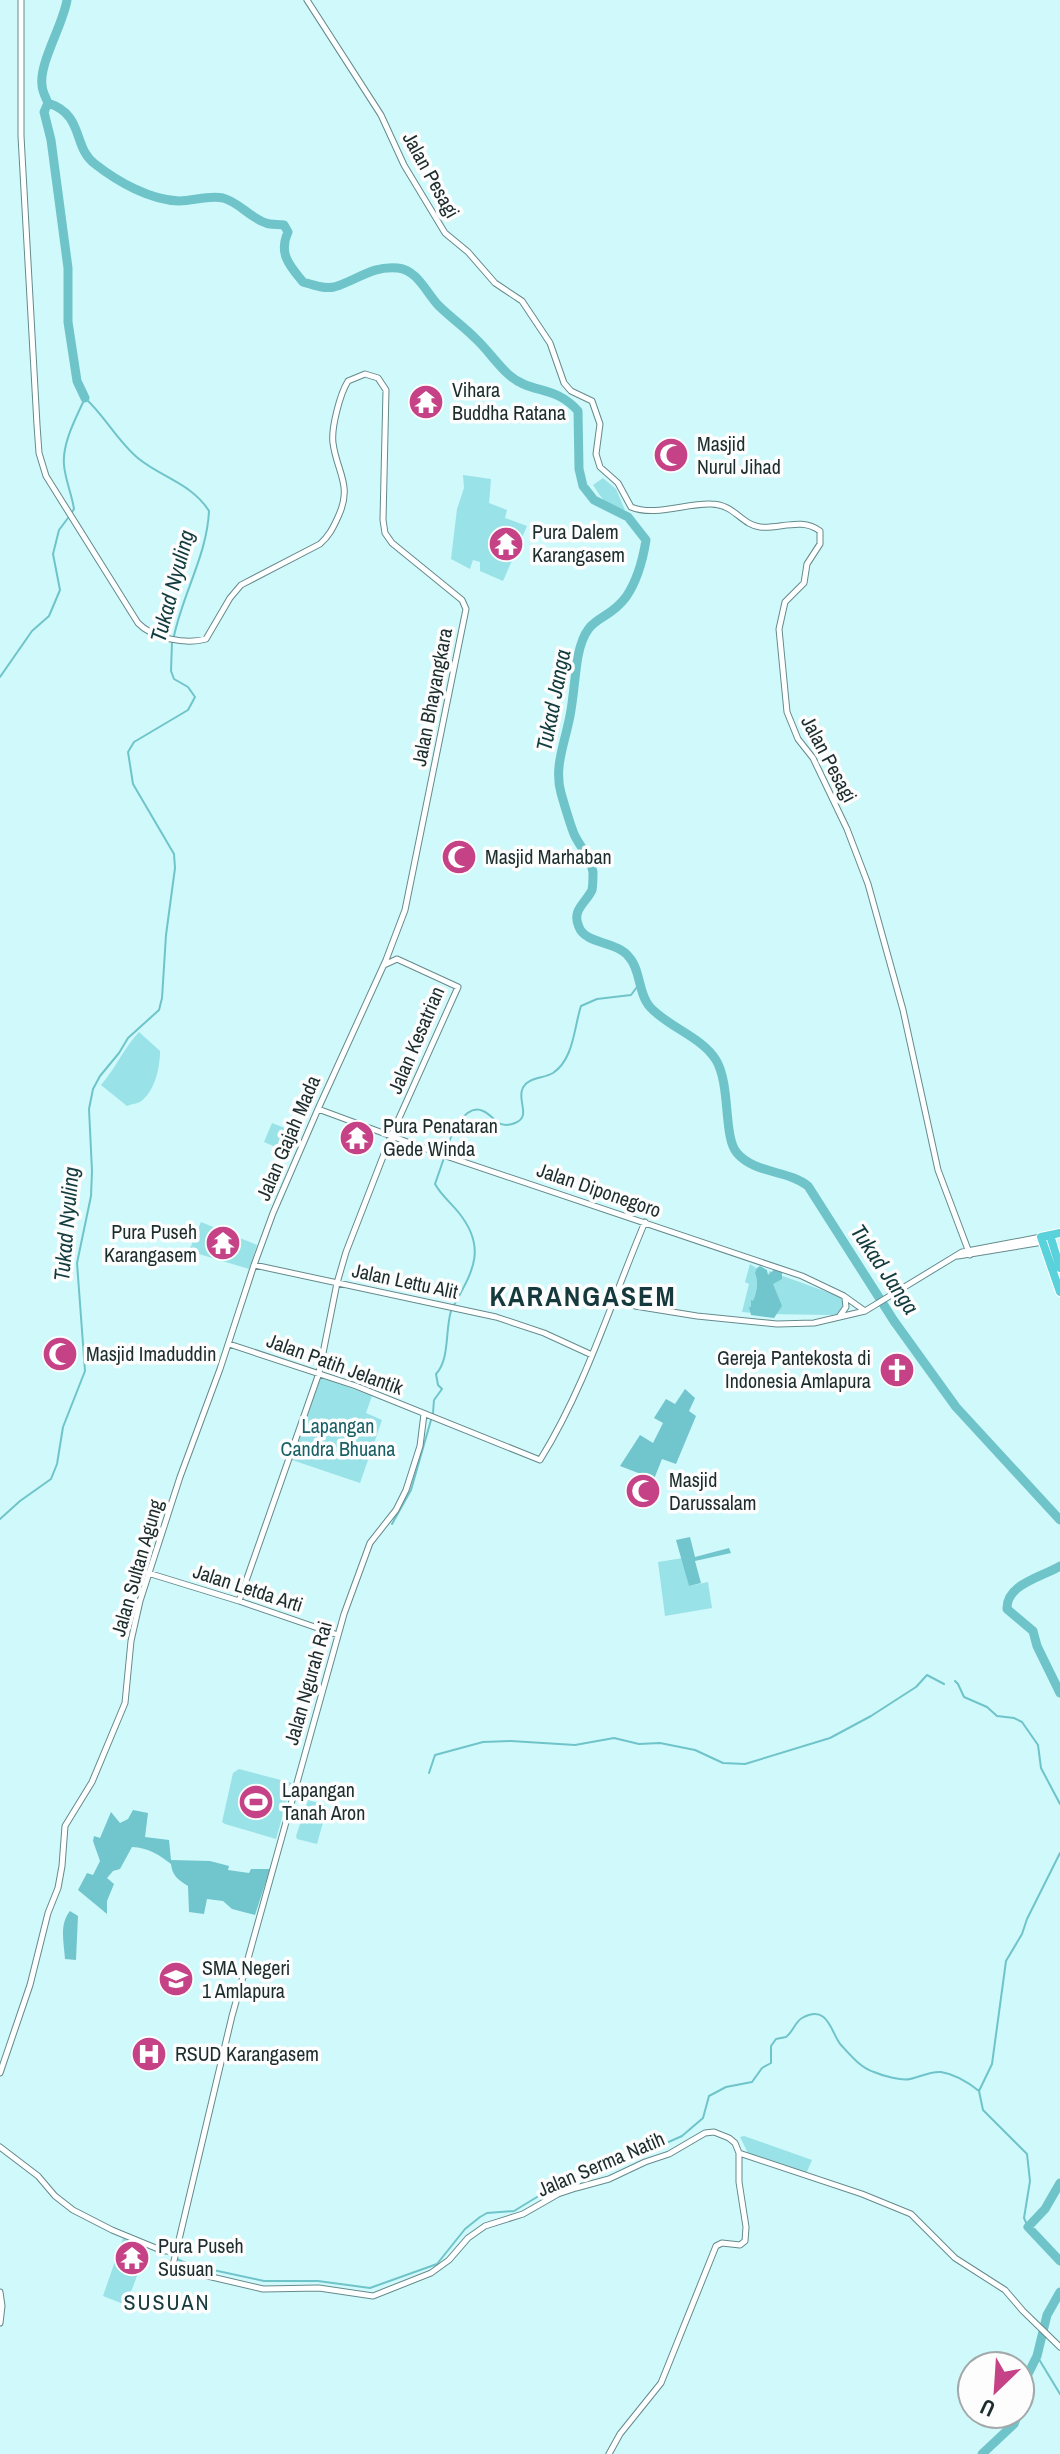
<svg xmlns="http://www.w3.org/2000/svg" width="1060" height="2454" viewBox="0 0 1060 2454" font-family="'Archivo Narrow',sans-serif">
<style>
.green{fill:#99e2e7}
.forest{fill:#71c5cc}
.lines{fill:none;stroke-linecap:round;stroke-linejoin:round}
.stream{stroke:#6fc4ca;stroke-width:2}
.river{stroke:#6fc4ca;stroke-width:9}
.minor-casing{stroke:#658a8c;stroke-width:7}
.highway-casing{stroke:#fff;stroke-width:10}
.minor{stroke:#fff;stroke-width:5}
.highway{stroke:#5ad2db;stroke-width:8}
.labels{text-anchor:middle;stroke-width:7;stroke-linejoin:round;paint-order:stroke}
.street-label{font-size:20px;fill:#1d2c2d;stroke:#fdfdfd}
.poi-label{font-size:20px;fill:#1d2c2d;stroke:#fdfdfd;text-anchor:start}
.park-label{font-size:20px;fill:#196065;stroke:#fdfdfd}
.water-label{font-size:22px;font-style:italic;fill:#123b3e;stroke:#fdfdfd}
.neighbourhood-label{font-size:22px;letter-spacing:2px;fill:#15393c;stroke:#fdfdfd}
.district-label{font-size:28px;font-weight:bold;letter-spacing:2px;fill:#15393c;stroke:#fdfdfd}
</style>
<rect width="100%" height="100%" fill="#d0f9fb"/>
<path class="green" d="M463,475L491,479L489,503L507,510L505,518L527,526L503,581L480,571V562L473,560L470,569L451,559L457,509L464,488Z
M603,478L616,489L625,510C607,510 602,498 593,485Z
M139,1032L160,1051C160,1067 155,1092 140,1102C136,1104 131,1104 127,1106L101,1085C115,1069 124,1048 139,1032Z
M272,1123L300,1134L292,1154L264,1142Z
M201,1222L257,1245L249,1269L189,1251Z
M750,1264L761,1271L753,1313L742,1312L749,1284L745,1282Z
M769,1271L841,1297L844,1307L838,1314L831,1315L767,1314L763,1308Z
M321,1377L372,1396L366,1413L382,1420L360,1483L292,1460Z
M683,1558L689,1586L708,1582L712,1608L665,1616L658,1562Z
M239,1769L292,1783L276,1839L225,1824L222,1822L233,1773Z
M308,1800L325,1805L327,1808L317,1844L297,1839L296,1836Z
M744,2136L812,2160L806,2174L748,2153L740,2137Z
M123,2238L148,2247L126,2305L103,2296Z"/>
<path class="forest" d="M760,1266L767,1270L768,1275L776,1268L782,1271V1279L773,1284L782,1306L774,1318L751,1315L749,1307H751V1300L753,1301C757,1292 759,1282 755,1273L757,1268Z
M685,1389L695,1398L689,1411L696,1416L676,1464L662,1459L654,1479L620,1466L640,1435L653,1443L663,1423L654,1418L666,1399L675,1404Z
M690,1537L695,1557L729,1548L731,1553L695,1561L701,1583L689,1586L676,1540Z
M133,1810L148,1813L145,1837L169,1840L171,1860L210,1861L229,1866L228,1870L249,1873L251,1869H270L255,1915L232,1909L223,1901L207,1899L204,1914L189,1912L188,1886C178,1880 172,1875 171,1864C158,1854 149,1848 132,1847L120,1869L113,1871L107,1878L114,1884L107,1901V1914L78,1890L87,1873L93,1875L100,1861L93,1841L94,1836L100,1838L111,1812L120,1823L128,1819Z
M70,1911L78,1916L76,1960L65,1959C64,1943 59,1924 70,1911Z"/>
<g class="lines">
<path class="stream" d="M72,512L74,509C72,495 65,479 64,465C62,443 76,418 85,398C105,416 118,442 139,459C163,478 192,484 209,511C207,555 183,593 174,636
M0,677L32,631L49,616L60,590L53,554L59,530L68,518
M446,1152C449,1139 464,1102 483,1111C495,1116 497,1130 515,1123C531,1117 518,1102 522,1090C526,1077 543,1079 553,1073C574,1059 574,1027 581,1006L597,999L631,995L640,983
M444,1158L435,1184C441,1195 451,1203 459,1213C487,1248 473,1271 454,1305
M0,1519L20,1501L51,1479L57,1464L63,1427L85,1371L77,1263L91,1196L92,1171L89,1109L93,1089L100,1076L119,1053L128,1038L159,1010L162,998L166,935L175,868L174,854L133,784L128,752L134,742L188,710L195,697L188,687L174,679L171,671L172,642
M392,1524L411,1490L433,1413L434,1400L442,1389L438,1385L436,1374C450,1359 445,1330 451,1311
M955,1681L958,1684L964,1697L987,1707L997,1716L1014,1718L1022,1722L1038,1745L1041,1768L1060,1804
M429,1773L435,1755L483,1742L511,1741L575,1745L614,1738L639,1744L660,1743L695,1750L723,1763L745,1764L830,1738L871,1716L916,1687L927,1675L944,1684
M1028,2227L1024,2218L1030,2181L1027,2154L983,2110L979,2091L992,2064L1006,1961L1022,1934L1027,1919L1060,1853
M177,2259L190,2265L264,2281H318L370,2288L437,2264L465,2229L480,2217L487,2213L514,2211L560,2183L582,2176L595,2175L682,2136L703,2118L709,2096L726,2087L752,2082L762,2068L771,2063V2046L776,2039L786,2037C793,2032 795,2022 802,2018C829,2003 831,2034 841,2045C850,2055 861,2068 874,2072C883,2076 902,2081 910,2079C919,2077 931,2071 941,2072C954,2074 969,2083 979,2091
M1037,2356L1060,2394"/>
<path class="river" d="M67,0C63,25 39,63 42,85C42,91 46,98 48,103L44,112L51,140L68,268V322L77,381L85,398
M48,103C85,115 72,147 95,164C118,182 150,200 179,201C194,201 208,195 223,198C239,202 250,218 266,223C271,225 278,224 284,225L288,232C278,254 290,266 303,282C313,285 324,289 334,287C356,281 372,265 398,268C417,270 426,292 438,305C450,317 463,326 475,338C487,349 496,363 508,374C531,395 554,384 578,411L579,469L583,486L594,500L628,517L646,540C643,559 637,581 626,597C605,625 587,612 578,656C575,674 574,692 571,710C567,738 553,765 561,793C565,807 569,821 574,834C580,847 591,858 593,872C593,877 593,885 592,890C586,903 571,910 579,927C585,944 617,941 629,957C641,970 638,994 650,1007C668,1027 702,1037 716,1060C731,1085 723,1137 737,1153C755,1174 788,1170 808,1186L894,1321L956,1407L1060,1520
M1060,1566C1042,1577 1006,1584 1007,1609L1033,1631L1037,1646L1060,1693
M1060,2183L1045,2209L1028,2227L1060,2261
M1020,2410L1023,2403L1025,2380L1037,2356L1047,2315L1060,2292
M982,2454L1014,2424L1018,2414"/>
<defs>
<path id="minor" d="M307,0L381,115L404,165L445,233L468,252L495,283L522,301L550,343L564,383L571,391L592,401L600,424L596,454L600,467L618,483L631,507C655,517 686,503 711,504C734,504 742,525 760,527C780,529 802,517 820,531V544L807,564L804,583L785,602L779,629L787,712L798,739L813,758L847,829L868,884L903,1010L938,1170L970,1255
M318,1109L440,1154L802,1276L844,1296L865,1311
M958,1256L1043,1242
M254,1265L496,1317L544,1333L592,1355
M615,1298L635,1306L697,1316L777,1324L814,1323L865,1311L962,1252L1041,1237
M839,1317L846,1307L845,1298
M229,1344L356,1386L540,1460C586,1386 611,1302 645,1222
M424,1414L420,1446L406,1490L396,1510L370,1543L344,1614L232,2016L173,2265L186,2271L263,2289L319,2288L373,2296L431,2273L449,2260L468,2238L485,2226L523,2214L558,2194L576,2188L609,2179L645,2162L669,2154L705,2133L714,2132L729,2138L735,2143L739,2153L862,2194L911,2214L955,2258L1005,2290L1023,2311L1060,2347
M148,1573L239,1601L338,1635
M239,1601L319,1373L337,1283L346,1252L391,1136L458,987L397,959L384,965
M0,2073L30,1985L48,1913L58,1888L62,1866L65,1826L92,1782L125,1703L131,1641L140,1601L180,1477L220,1369L254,1265L273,1213L318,1109L386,960L405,910L466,609L462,600L392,543L385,533L383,520L386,390L378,378L365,374L348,381C340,394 331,428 333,443C337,473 353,485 338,517C333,528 329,536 320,544L241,585L230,598L206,639C186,645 152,638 138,623L46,476L39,453L37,425L21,136V0
M0,2147L38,2176L55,2196L73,2210L112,2230L163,2251H176
M0,2292L2,2306L0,2323
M609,2454L620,2434L661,2383L716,2246L722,2243L740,2245L745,2241L746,2227L739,2182V2153"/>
<path id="highway" d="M1060,1233L1041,1237L1060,1292
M1050,1235L1060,1268"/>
</defs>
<use href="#minor" class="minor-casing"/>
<use href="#highway" class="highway-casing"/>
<use href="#minor" class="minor"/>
<use href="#highway" class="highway"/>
</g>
<defs>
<symbol id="temple-disc" viewBox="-11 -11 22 22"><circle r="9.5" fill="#c64287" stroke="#fdfdfd"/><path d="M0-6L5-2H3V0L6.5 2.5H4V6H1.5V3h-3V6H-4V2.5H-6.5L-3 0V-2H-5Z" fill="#fff"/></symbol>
<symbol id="mosque-disc" viewBox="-11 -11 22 22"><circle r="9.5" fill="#c64287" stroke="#fdfdfd"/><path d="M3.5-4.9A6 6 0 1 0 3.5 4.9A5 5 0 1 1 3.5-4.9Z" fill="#fff"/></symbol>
<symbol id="church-disc" viewBox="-11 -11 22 22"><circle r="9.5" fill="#c64287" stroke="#fdfdfd"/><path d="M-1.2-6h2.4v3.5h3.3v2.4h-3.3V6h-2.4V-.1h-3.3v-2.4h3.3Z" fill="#fff"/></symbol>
<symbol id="stadium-disc" viewBox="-11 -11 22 22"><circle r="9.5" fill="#c64287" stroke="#fdfdfd"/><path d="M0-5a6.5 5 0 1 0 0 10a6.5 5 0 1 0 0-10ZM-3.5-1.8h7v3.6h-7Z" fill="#fff"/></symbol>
<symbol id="school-disc" viewBox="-11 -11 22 22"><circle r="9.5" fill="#c64287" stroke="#fdfdfd"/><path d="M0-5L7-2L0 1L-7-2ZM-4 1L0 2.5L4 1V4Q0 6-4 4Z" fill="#fff"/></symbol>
<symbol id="hospital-disc" viewBox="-11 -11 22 22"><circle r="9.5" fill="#c64287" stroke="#fdfdfd"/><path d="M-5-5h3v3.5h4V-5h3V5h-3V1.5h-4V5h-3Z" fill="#fff"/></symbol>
</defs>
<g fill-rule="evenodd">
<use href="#temple-disc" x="406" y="382" width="40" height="40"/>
<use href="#mosque-disc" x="651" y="435" width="40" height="40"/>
<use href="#temple-disc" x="486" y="524" width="40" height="40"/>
<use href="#mosque-disc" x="439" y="837" width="40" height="40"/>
<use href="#temple-disc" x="337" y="1118" width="40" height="40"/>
<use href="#temple-disc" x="203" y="1223" width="40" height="40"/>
<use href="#mosque-disc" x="40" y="1334" width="40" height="40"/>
<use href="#church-disc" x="877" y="1350" width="40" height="40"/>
<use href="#mosque-disc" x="623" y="1471" width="40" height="40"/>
<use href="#stadium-disc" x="236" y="1782" width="40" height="40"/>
<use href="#school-disc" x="156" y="1959" width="40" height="40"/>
<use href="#hospital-disc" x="129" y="2034" width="40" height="40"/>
<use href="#temple-disc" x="112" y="2238" width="40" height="40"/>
</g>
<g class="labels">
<g class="street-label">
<text transform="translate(431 175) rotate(61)" y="7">Jalan Pesagi</text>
<text transform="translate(432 697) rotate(-79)" y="7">Jalan Bhayangkara</text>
<text transform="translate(829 759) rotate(62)" y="7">Jalan Pesagi</text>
<text transform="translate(416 1040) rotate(-67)" y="7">Jalan Kesatrian</text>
<text transform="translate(288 1138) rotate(-67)" y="7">Jalan Gajah Mada</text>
<text transform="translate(599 1190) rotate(19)" y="7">Jalan Diponegoro</text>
<text transform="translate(405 1281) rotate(12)" y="7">Jalan Lettu Alit</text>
<text transform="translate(335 1364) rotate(20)" y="7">Jalan Patih Jelantik</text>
<text transform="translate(137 1568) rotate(-74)" y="7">Jalan Sultan Agung</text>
<text transform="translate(248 1588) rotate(18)" y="7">Jalan Letda Arti</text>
<text transform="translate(308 1683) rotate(-74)" y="7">Jalan Ngurah Rai</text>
<text transform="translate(601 2164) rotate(-23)" y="7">Jalan Serma Natih</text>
</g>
<g class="poi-label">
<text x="452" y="397">Vihara<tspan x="452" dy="23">Buddha Ratana</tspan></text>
<text x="697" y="451">Masjid<tspan x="697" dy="23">Nurul Jihad</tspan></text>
<text x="532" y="539">Pura Dalem<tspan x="532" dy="23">Karangasem</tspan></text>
<text x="485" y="864">Masjid Marhaban</text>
<text x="383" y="1133">Pura Penataran<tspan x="383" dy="23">Gede Winda</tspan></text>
<text x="197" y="1239" text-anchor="end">Pura Puseh<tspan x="197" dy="23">Karangasem</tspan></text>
<text x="86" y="1361">Masjid Imaduddin</text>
<text x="871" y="1365" text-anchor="end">Gereja Pantekosta di<tspan x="871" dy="23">Indonesia Amlapura</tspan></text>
<text x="669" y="1487">Masjid<tspan x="669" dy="23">Darussalam</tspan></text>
<text x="282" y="1797">Lapangan<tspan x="282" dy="23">Tanah Aron</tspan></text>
<text x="202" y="1975">SMA Negeri<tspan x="202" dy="23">1 Amlapura</tspan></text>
<text x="175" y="2061">RSUD Karangasem</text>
<text x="158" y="2253">Pura Puseh<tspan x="158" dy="23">Susuan</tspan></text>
</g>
<g class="park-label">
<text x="338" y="1433">Lapangan<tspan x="338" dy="23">Candra Bhuana</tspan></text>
</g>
<g class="water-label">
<text transform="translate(172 586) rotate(-75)" y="8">Tukad Nyuling</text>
<text transform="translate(553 700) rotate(-79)" y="8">Tukad Janga</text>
<text transform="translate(66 1224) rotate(-85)" y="8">Tukad Nyuling</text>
<text transform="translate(885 1269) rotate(56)" y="8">Tukad Janga</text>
</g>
<g class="neighbourhood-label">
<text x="167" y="2310">SUSUAN</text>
</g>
<g class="district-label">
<text x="583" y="1306">KARANGASEM</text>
</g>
</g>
<g transform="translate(996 2390) rotate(205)"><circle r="38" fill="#fdfdfd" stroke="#a3a9aa" stroke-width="2"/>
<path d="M0-6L14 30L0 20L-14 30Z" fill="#c64287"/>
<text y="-12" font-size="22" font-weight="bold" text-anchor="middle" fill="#1d2c2d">U</text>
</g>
</svg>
